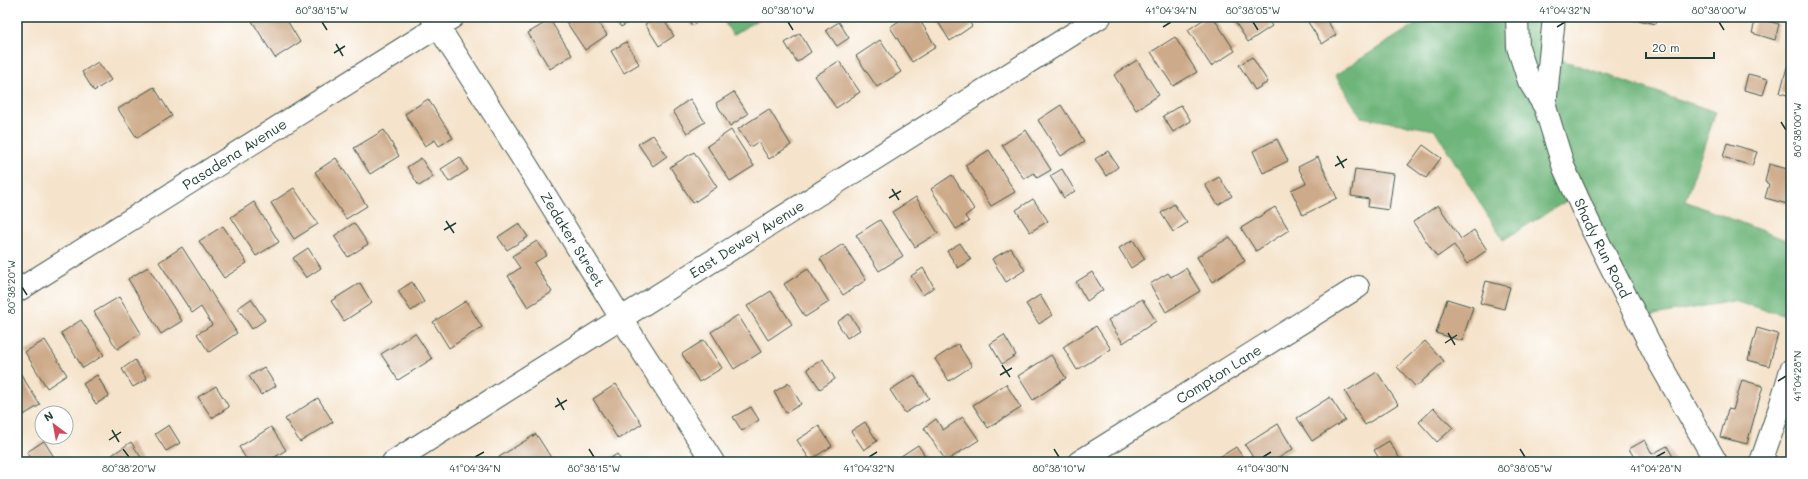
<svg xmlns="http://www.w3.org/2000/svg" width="1808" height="479" viewBox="0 0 1808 479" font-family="Mali,sans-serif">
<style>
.forest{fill:#6eb57a;stroke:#467957}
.building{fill:#cdaa89}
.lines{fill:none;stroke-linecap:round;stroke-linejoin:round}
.minor-casing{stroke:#3f564b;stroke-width:24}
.tertiary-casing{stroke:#3f564b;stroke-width:24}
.minor{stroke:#fff;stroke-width:22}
.tertiary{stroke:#fff;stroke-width:22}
.ticks{fill:none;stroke:#1f3d34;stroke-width:1.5}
.labels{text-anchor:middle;stroke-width:3;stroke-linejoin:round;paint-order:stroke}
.street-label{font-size:14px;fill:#1f3d34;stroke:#fff}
.neatline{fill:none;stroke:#1f3d34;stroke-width:1.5}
.ticks-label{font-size:10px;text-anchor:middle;fill:#1f3d34}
</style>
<rect width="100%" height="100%" fill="#fff"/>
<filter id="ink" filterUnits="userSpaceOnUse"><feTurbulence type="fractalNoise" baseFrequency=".025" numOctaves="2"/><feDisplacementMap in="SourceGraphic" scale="8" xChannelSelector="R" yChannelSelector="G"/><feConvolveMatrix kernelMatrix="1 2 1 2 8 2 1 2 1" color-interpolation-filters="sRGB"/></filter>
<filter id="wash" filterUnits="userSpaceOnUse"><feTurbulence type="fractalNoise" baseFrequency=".012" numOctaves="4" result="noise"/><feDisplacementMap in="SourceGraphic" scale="16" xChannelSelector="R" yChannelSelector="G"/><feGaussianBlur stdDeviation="0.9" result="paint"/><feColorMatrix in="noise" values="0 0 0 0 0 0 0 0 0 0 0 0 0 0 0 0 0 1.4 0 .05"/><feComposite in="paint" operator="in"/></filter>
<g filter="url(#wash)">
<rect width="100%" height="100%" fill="#f5e3cb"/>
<path class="forest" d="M721,17H762L733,35Z
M1427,17H1554L1550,56L1716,112L1685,201L1791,242V317L1733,301L1637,318L1576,195L1503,240L1435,130L1361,117L1335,75Z"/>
<g id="blocks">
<path class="building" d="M259,17H285L300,42L275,58L252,21Z
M563,17H595L607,35L585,50Z
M615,17H637L621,27Z
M656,17H662L674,36L659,46L645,24Z
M687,17H706L692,26Z
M905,17H918L936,47L912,62L890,27Z
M935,17H966L972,26L950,41Z
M1207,17H1213L1235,51L1211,66L1188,30Z
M1232,17H1266L1272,26L1248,42Z
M1316,17H1325L1336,35L1322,44L1308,22Z
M1625,17H1657L1656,24Z
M1756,18L1779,24L1775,40L1752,33Z
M550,20L572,55L550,69L528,33Z
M839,22L849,38L837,46L826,30Z
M800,33L811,52L797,62L785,43Z
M1175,37L1197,72L1173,86L1151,52Z
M880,40L901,72L877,87L856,56Z
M626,42L639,64L624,73L611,51Z
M1252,57L1268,82L1255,90L1239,65Z
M1137,60L1159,95L1136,110L1114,75Z
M839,61L860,92L836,108L815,76Z
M98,62L111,80L94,91L82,72Z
M1787,67L1791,68V96L1780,93Z
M1748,74L1768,79L1763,95L1744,90Z
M154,87L172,116L137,138L118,109Z
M734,92L748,114L730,126L716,103Z
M428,99L453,138L439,146L435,140L425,146L405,114Z
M690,99L705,122L687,133L673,111Z
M1061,105L1084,141L1061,156L1038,120Z
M1181,105L1191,121L1173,132L1163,116Z
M769,109L791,145L769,159L758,142L750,147L738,129Z
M384,130L399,156L370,174L354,148Z
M731,130L754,166L730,181L707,146Z
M1026,130L1051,170L1037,178L1034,173L1024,179L1002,145Z
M653,135L667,156L653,166L638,144Z
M1277,139L1288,161L1263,173L1253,151Z
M1727,143L1757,152L1752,166L1723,157Z
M1423,145L1441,158L1426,178L1408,165Z
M989,150L1015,192L991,206L965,165Z
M1108,151L1118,167L1106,176L1095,159Z
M694,152L717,187L693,203L670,167Z
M460,157L468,170L449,182L441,169Z
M1318,157L1337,198L1303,215L1291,190L1306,183L1298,167Z
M336,158L367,206L346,219L315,172Z
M421,158L433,177L419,186L407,167Z
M1769,164L1791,170V205L1765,198L1769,184L1765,182Z
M1062,169L1075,191L1064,198L1050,176Z
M1355,169L1394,174L1389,210L1368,207L1369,199L1351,196Z
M952,175L974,209L965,216L969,222L956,229L931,189Z
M1219,177L1232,196L1218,205L1205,185Z
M294,188L318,224L294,239L271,203Z
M916,197L938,233L915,247L892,212Z
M1033,199L1048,221L1030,232L1016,210Z
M254,202L279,242L256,256L231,217Z
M1174,204L1187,223L1173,232L1161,213Z
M1438,205L1461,239L1474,230L1487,250L1467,264L1454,245L1437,257L1413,222Z
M1275,207L1289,230L1256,251L1241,228Z
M880,220L903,256L879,271L856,235Z
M354,223L368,244L348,257L334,236Z
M519,223L528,237L507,250L498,237Z
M223,226L247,263L224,278L199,241Z
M1230,237L1245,261L1212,282L1197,257Z
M1133,240L1145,259L1131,268L1119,248Z
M537,241L547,255L534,263L552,292L528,307L508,276L520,268L512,256Z
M960,243L971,260L958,268L947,251Z
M843,244L866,280L843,295L820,259Z
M182,247L237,333L209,352L197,334L212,325L201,307L192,313L159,262Z
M308,248L321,268L306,278L293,258Z
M1011,248L1025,270L1006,282L992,259Z
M148,267L182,321L161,334L128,279Z
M923,268L934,287L923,295L911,276Z
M1186,268L1200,291L1166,312L1150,284L1168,273L1171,277Z
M808,269L829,302L805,317L784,284Z
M1092,272L1103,290L1087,301L1076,282Z
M1486,281L1510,287L1504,309L1480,303Z
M412,282L424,302L411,311L398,291Z
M360,283L372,303L344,321L331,301Z
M771,291L792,324L768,340L747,306Z
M1040,295L1052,315L1039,324L1026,304Z
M119,297L141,333L117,349L94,312Z
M251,299L265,320L252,329L238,308Z
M1142,299L1156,321L1123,343L1108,320Z
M1447,299L1473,307L1462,341L1436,333Z
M466,301L482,327L449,348L433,322Z
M849,314L860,330L847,338L837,322Z
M738,315L761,352L734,369L711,332Z
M81,320L104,355L83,368L61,333Z
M1096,326L1111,349L1077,370L1063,347Z
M1757,328L1778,334L1769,366L1748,360Z
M415,333L432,359L398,380L381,354Z
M1004,335L1016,355L1002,364L990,344Z
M45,340L67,375L47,388L25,352Z
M704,340L722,368L699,382L682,354Z
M1425,341L1444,361L1416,387L1397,367Z
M958,344L972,366L949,381L935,359Z
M1051,355L1066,378L1033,400L1018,376Z
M823,359L835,379L820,389L807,369Z
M135,360L147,379L133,387L122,369Z
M264,367L276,386L261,395L249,376Z
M17,368L40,405L17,419Z
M1377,372L1398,404L1365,425L1345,392Z
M97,375L109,396L96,404L83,384Z
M914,375L929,398L905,413L890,390Z
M1742,380L1763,386L1747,444L1720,437L1728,409L1733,410Z
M789,383L801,404L786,413L774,392Z
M616,384L642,424L618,439L593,399Z
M1006,384L1021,408L988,428L973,405Z
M216,386L229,407L212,418L198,397Z
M1330,397L1345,420L1312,441L1297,418Z
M318,398L333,422L300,442L285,419Z
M751,407L759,420L742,431L733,417Z
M1434,408L1453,428L1437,442L1419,422Z
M963,417L979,440L946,461L924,428L936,419L943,430Z
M865,422L877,441L864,450L851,431Z
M1278,424L1293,449L1272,462H1256L1245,445Z
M169,425L180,443L166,451L155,434Z
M819,426L832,446L810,460L797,440Z
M271,427L286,450L272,459L274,462H248L239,447Z
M536,434L552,459L547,462H502L499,457Z
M1645,440L1652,454L1667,446L1676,462H1637L1629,449Z
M44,441L57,462H34L27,452Z
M1389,441L1402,462H1381L1374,450Z
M131,442L144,462H108L106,459Z
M918,445L929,462H892Z
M1236,447L1246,462H1212Z
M617,454L622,462H605Z"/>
</g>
</g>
<g filter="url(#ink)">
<use href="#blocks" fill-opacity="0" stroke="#3f564b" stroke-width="1"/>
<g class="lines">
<defs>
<g id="minor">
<path id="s1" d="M432,17L521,156L621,318L713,462"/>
<path d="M1545,107L1554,17"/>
<path id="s2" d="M17,291L453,17"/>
<path id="s3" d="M1079,462L1358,287"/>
<path d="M1761,462L1779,410L1791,370"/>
</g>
<g id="tertiary">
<path id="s4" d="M1517,17L1518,47L1529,81L1545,107L1564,168L1589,223L1659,362L1716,462"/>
<path id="s5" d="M393,462L1100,17"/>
</g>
</defs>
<use href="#minor" class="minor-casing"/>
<use href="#tertiary" class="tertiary-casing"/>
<use href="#minor" class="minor"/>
<use href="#tertiary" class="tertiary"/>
</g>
</g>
<path class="ticks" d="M322,22L327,30M788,22L793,30M1253,22L1258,30M1719,22L1724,30M1163,27L1171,22M1557,27L1565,22M336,44L343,56M334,53L345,46M1781,122L1786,130M1337,156L1344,168M1335,166L1347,159M892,189L899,200M889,198L901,191M446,221L454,233M444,230L456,223M22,287L27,295M1448,333L1455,345M1445,343L1457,335M1002,365L1010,377M1000,375L1012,368M1778,381L1786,376M557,398L564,410M555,407L567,400M112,430L119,442M109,440L121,432M123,449L129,457M589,449L594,457M1054,449L1059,457M1520,449L1525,457M475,457L484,452M869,457L877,452M1263,457L1271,452M1656,457L1665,452"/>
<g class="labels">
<g class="street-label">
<text dy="5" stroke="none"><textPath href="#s2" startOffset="257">Pasadena Avenue</textPath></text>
<text dy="5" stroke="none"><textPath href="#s1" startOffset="263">Zedaker Street</textPath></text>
<text dy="5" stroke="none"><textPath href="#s5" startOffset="418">East Dewey Avenue</textPath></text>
<text dy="5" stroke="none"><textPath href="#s4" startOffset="249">Shady Run Road</textPath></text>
<text dy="5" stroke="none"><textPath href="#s3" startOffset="165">Compton Lane</textPath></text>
</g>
</g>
<rect width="1808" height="479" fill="none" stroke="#fff" stroke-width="44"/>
<g transform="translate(54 425) rotate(328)"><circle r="19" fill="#ffffff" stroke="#a5b1ae"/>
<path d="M0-3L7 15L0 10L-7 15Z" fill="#d1495b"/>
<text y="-6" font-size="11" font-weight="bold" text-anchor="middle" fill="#1f3d34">N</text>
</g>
<path d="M1646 52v6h68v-6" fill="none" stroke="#1f3d34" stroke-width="2"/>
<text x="1652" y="52" font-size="12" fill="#1f3d34" stroke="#ffffff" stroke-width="3" paint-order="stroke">20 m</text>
<rect x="22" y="22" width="1764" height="435" class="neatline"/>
<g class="ticks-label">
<text x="322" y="14">80°38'15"W</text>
<text x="788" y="14">80°38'10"W</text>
<text x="1171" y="14">41°04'34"N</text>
<text x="1253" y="14">80°38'05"W</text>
<text x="1565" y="14">41°04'32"N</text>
<text x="1719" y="14">80°38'00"W</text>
<text transform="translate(1797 130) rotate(-90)" y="4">80°38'00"W</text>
<text transform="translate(11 287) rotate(-90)" y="4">80°38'20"W</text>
<text transform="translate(1797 376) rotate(-90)" y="4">41°04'28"N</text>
<text x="129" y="472">80°38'20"W</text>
<text x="475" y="472">41°04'34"N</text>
<text x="594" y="472">80°38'15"W</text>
<text x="869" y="472">41°04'32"N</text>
<text x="1059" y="472">80°38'10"W</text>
<text x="1263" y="472">41°04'30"N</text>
<text x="1525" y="472">80°38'05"W</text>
<text x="1656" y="472">41°04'28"N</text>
</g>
</svg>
